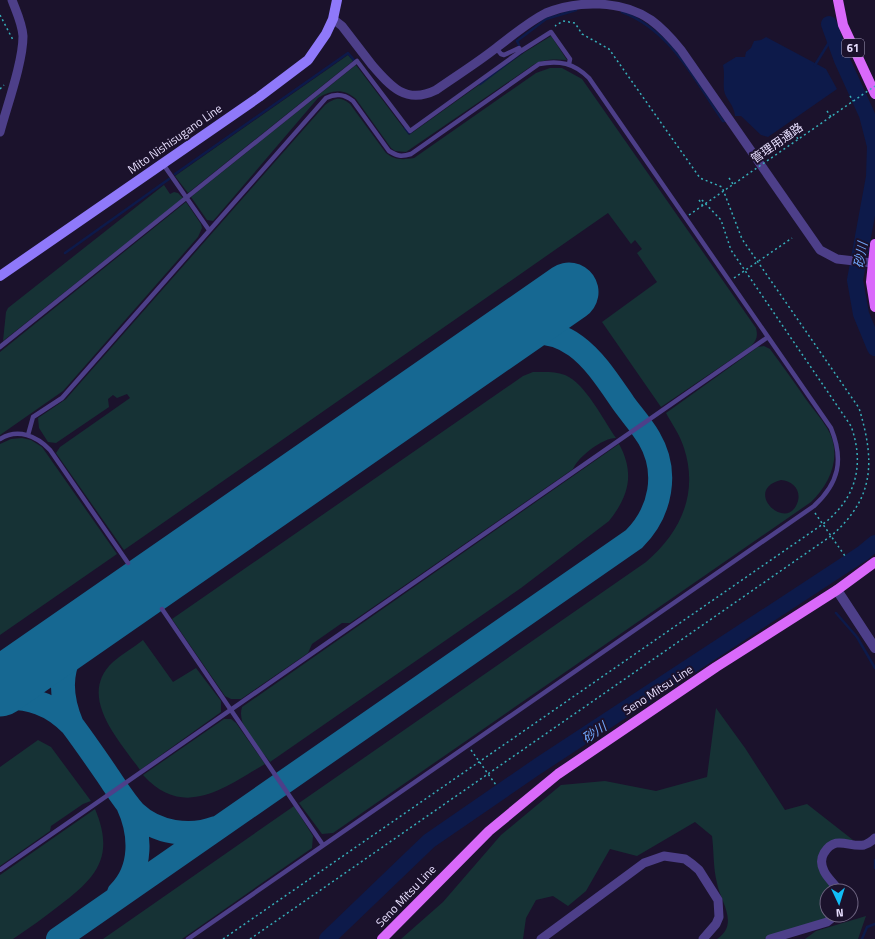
<svg xmlns="http://www.w3.org/2000/svg" width="875" height="939" viewBox="0 0 875 939" font-family="'Titillium Web','Noto Sans JP',sans-serif">
<style>
.green{fill:#163235;fill-rule:evenodd}
.water{fill:#0d1a4a}
.lines{fill:none;stroke-linecap:round;stroke-linejoin:round}
.stream{stroke:#0d1a4a;stroke-width:2.5}
.river{stroke:#0d1a4a;stroke-width:16}
.taxiway{stroke:#166892;stroke-width:24}
.runway{stroke:#166892;stroke-width:59}
.path{stroke:#36afba;stroke-width:1.5;stroke-dasharray:2 3;stroke-linecap:butt}
.service{stroke:#4d3f89;stroke-width:4.5}
.minor{stroke:#4d3f89;stroke-width:9}
.tertiary{stroke:#4d3f89;stroke-width:10}
.secondary{stroke:#8f79fa;stroke-width:10}
.primary{stroke:#d969fa;stroke-width:10}
.path-bridge{stroke:#36afba;stroke-width:1.5;stroke-dasharray:2 3;stroke-linecap:butt}
.labels{text-anchor:middle;stroke-width:4;stroke-linejoin:round;paint-order:stroke}
.shield{fill:#1b122c;stroke:#aaa1bf;stroke-width:1}
.shield-label{font-size:11px;font-weight:bold;fill:#e7defe}
.street-label{font-size:12px;fill:#e7defe;stroke:#1b122c}
.water-label{font-size:13px;font-style:italic;fill:#70a6fa;stroke:#1b122c}
</style>
<rect width="100%" height="100%" fill="#1b122c"/>
<path class="green" d="M551,36L567,60C554,59 544,59 533,65L406,152L395,151L391,148L356,99C343,88 332,90 318,98L213,221L207,220L191,197L356,65L409,135L525,52Z
M348,55L353,61L188,193L175,176Z
M550,68H562L582,79L756,328C758,336 757,340 751,346L661,407L602,322L657,282L637,253L642,249L635,240L631,244L608,213L124,550L56,453L60,447L130,398L127,394L117,398L113,395L108,399L109,407L56,443L48,442L39,428L38,418L66,399L325,105C335,98 340,96 350,104L386,153C395,160 402,160 414,158L536,73Z
M164,185L170,194L174,192L178,193L183,198L3,341L6,312L8,308Z
M186,202L201,224L202,228L198,237L63,391L0,435V352Z
M764,346L770,349C782,365 794,382 805,398C812,408 821,418 827,428C843,454 831,483 811,502L333,833L322,834L299,803L646,562C680,533 699,494 684,448C680,435 672,424 666,413L758,347ZM781,480C792,481 801,489 798,501C788,535 741,490 781,480Z
M533,372C543,372 555,371 565,375C586,384 603,420 616,438C602,438 578,457 573,469L350,623H342L312,644L308,653L241,699H231L225,696L172,619L523,376Z
M22,438L31,440L42,447L117,554L0,635V444L11,439Z
M619,444C635,473 629,496 609,521L521,588L270,762C259,747 236,726 242,707Z
M143,640L173,682L196,668L221,701V712L140,770C120,741 76,696 113,662C122,654 133,648 143,640Z
M716,708L745,748L785,810L807,804L853,840L821,852L836,891H827V915H832L831,917L764,939H717C740,924 720,901 717,883C713,868 714,851 712,836L695,822L637,856L610,849L586,891L568,906L553,896L536,900L526,918L523,939H401L443,902L501,835L561,785L605,781L656,791L707,777Z
M224,719H231L236,723L265,764C224,788 184,820 143,775Z
M38,740L51,747L91,801L83,804L51,826L50,831L0,866V767Z
M294,806L313,836L312,848L182,939H103Z
M95,809C115,856 97,877 60,905C45,917 29,928 13,939H0V875Z
M866,916L858,939H805L816,931Z"/>
<path class="water" d="M766,37L826,69L837,89L768,137L761,135L741,116H735C734,104 725,99 724,90C723,82 725,74 723,65L736,57H745L746,52L751,48L754,41L761,40Z"/>
<g class="lines">
<path class="stream" d="M622,12C671,30 695,81 723,121H725
M519,45L517,41L546,19L576,10
M815,65L833,36
M480,84L523,51
M405,128L409,133L412,131
M175,174L348,53L354,60
M868,210L871,211
M65,253L169,179
M812,587L814,589
M836,613L857,637L875,668
M875,860V868
M862,939L867,927L875,924"/>
<path class="river" d="M829,24L842,60L867,115L875,146L874,177L855,280L861,314L875,348
M327,939L429,841L538,766L863,553L875,543"/>
<path class="taxiway" d="M0,698C29,696 52,704 72,725C84,741 95,757 106,773C115,786 124,801 135,813C156,833 190,838 216,828
M72,725C54,683 63,653 95,621
M119,893C143,869 141,833 128,805
M58,939L634,539C661,512 669,472 649,438C642,426 632,415 624,404C593,359 571,322 509,334"/>
<path class="runway" d="M0,687L569,292"/>
<path class="path" d="M0,15L13,40
M0,89L4,85
M850,96L853,101
M827,111L831,117
M794,133L798,139
M729,178L733,184
M699,200L703,206
M734,278L792,238
M815,513L845,556
M471,750L496,785
M223,939L823,524C856,499 865,465 851,426L731,250L721,220L701,199
M250,939L831,536C875,498 875,461 859,408L742,239L722,187L700,178L609,49L582,34L575,23L563,21L555,26"/>
<path class="service" d="M496,48L501,54L504,55L519,48L521,51
M163,164L209,230
M0,347L357,61L410,131L521,51L551,32L570,59L569,64
M28,435L33,417L62,398L326,98C336,93 344,94 353,101L389,151C397,156 401,157 411,154L539,64C559,60 574,63 589,78L831,428C844,460 839,483 814,506L188,939
M0,439C18,428 37,436 50,450L128,563
M162,609L323,845
M0,870L768,337"/>
<path class="minor" d="M333,19L342,26C352,39 362,52 372,65C390,86 406,105 436,90C456,76 477,63 496,48C512,36 528,22 546,13C578,0 622,0 651,20C662,28 672,39 681,50L820,250L837,259L872,263
M0,132C7,106 23,62 23,36C22,23 16,11 12,0
M839,891C835,884 827,878 824,871C821,865 821,858 824,853C836,834 849,848 864,845C868,844 872,841 875,838
M541,939L644,863L664,856L685,859L692,864L699,870L718,900L719,917L716,924L703,939
M770,939L827,922L836,915"/>
<path class="tertiary" d="M837,590L875,648"/>
<path class="secondary" d="M0,276L259,97L308,60L326,34L333,19L337,0"/>
<path class="primary" d="M838,0L843,25L875,94
M875,244L871,282L875,307
M382,939L489,831L558,774L716,667L837,590L875,562"/>
<path class="path-bridge" d="M689,215L875,86"/>
</g>
<g class="labels">
<rect class="shield" x="842" y="39" width="22" height="18" rx="3"/>
<g class="shield-label">
<text x="853" y="52">61</text>
</g>
<g class="street-label">
<text transform="translate(175 139) rotate(-35)" y="4">Mito Nishisugano Line</text>
<text transform="translate(777 143) rotate(-35)" y="4">管理用通路</text>
<text transform="translate(658 690) rotate(-33)" y="4">Seno Mitsu Line</text>
<text transform="translate(406 896) rotate(-46)" y="4">Seno Mitsu Line</text>
</g>
<g class="water-label">
<text transform="translate(860 255) rotate(-80)" y="5">砂川</text>
<text transform="translate(594 732) rotate(-34)" y="5">砂川</text>
</g>
</g>
<g transform="translate(839 903) rotate(176)"><circle r="19" fill="#1b122c" stroke="#6d6480"/>
<path d="M0-3L7 15L0 10L-7 15Z" fill="#11bef7"/>
<text y="-6" font-size="11" font-weight="bold" text-anchor="middle" fill="#e7defe">N</text>
</g>
</svg>
